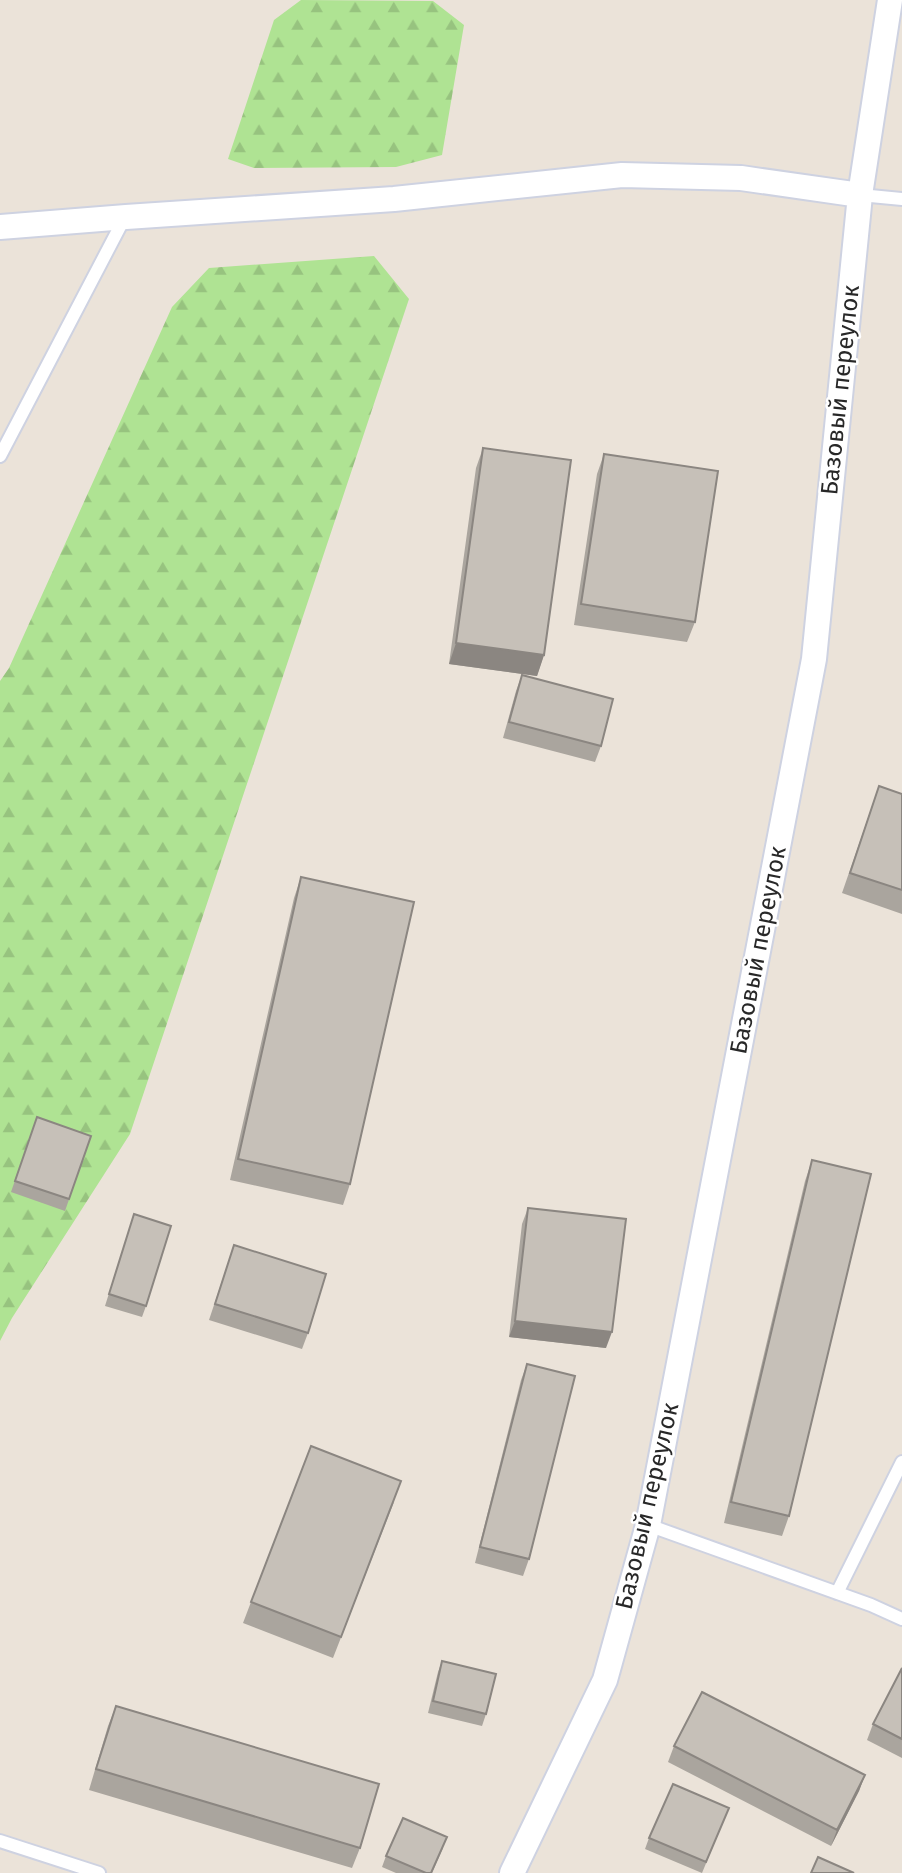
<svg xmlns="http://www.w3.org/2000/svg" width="902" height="1873" viewBox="0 0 902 1873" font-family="'Fira Sans',sans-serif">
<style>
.forest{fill:url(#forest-firs)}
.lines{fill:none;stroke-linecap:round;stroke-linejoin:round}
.service-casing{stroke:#ced2e1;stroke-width:16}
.minor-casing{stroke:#ced2e1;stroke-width:28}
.service{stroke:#fff;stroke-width:12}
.minor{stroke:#fff;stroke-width:24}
.wall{fill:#aaa59e}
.shaded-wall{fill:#8b8681}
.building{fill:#c6c0b8;stroke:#8b8681;stroke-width:2}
.labels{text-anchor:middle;stroke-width:5;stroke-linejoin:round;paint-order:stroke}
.street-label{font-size:24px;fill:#282828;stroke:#fff}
</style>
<defs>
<pattern id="forest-firs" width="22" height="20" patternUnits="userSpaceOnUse" patternTransform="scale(1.75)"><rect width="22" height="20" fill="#afe393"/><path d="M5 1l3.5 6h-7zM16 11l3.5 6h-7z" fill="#97c37f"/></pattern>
</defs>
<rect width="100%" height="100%" fill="#ebe3d9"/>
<path class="forest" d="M301,0L433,1L464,25L442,155L396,167L254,168L228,159L274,20Z
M374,256L409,299L130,1134L12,1318L0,1341V681L9,668L172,307L209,268Z"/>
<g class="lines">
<defs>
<path id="service" d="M860,195L902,199
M0,456L125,217
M648,1525L871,1605L902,1619
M837,1593L902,1462
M0,1841L99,1873"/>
<path id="minor" d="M0,227L126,217L394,199L622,175L741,178L860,195
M512,1873L605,1680L648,1525L814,659L860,195L890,0"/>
</defs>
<use href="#service" class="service-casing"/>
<use href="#minor" class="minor-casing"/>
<use href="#service" class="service"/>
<use href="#minor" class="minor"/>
</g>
<path class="wall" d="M483,448L544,655L537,676L449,664L476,468Z
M604,454L695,622L687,642L574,625L597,474Z
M522,675L601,746L595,762L503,738L516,691Z
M879,786L902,794V914L842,893Z
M301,877L350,1184L343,1205L230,1180L294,898Z
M37,1117L91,1136L65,1211L11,1192Z
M812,1160L789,1516L782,1536L724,1523L805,1181Z
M528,1208L606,1348L509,1337L522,1224Z
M134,1214L146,1306L142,1317L105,1306Z
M234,1245L308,1333L302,1349L209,1320Z
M527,1364L529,1559L523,1576L475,1563L521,1380Z
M394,1502L333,1658L243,1623L251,1602Z
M442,1661L486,1714L482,1726L428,1713L438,1672Z
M902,1668V1758L867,1740L873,1724Z
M116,1706L360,1848L352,1868L89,1790L108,1726Z
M674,1746L865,1775L859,1791L831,1846L668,1762Z
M729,1808L702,1873L645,1849L649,1838Z
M443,1848L432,1873H396L382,1867L386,1856Z"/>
<path class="shaded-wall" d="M456,643L544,655L537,676L449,664Z
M515,1321L612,1332L606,1348L509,1337Z
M865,1775L859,1791L831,1846L837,1830Z"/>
<path class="building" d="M483,448L571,460L544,655L456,643Z
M604,454L718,471L695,622L581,604Z
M522,675L613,699L601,746L509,722Z
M879,786L902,794V890L850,873Z
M301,877L414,902L350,1184L238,1159Z
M37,1117L91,1136L69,1199L15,1181Z
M812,1160L871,1174L789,1516L731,1502Z
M528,1208L626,1219L612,1332L515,1321Z
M134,1214L171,1226L146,1306L109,1294Z
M234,1245L326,1274L308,1333L215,1304Z
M527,1364L575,1376L529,1559L480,1547Z
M311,1446L401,1481L341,1637L251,1602Z
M442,1661L496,1674L486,1714L433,1701Z
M902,1668V1739L873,1724Z
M702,1692L865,1775L837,1830L674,1746Z
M116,1706L379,1784L360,1848L96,1769Z
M673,1784L729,1808L706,1862L649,1838Z
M403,1818L447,1837L431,1873H426L386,1856Z
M818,1857L854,1873H811Z"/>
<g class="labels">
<g class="street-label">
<text transform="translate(840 390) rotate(-84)" y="8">Базовый переулок</text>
<text transform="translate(758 950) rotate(-79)" y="8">Базовый переулок</text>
<text transform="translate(647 1506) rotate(-77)" y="8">Базовый переулок</text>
</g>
</g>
</svg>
